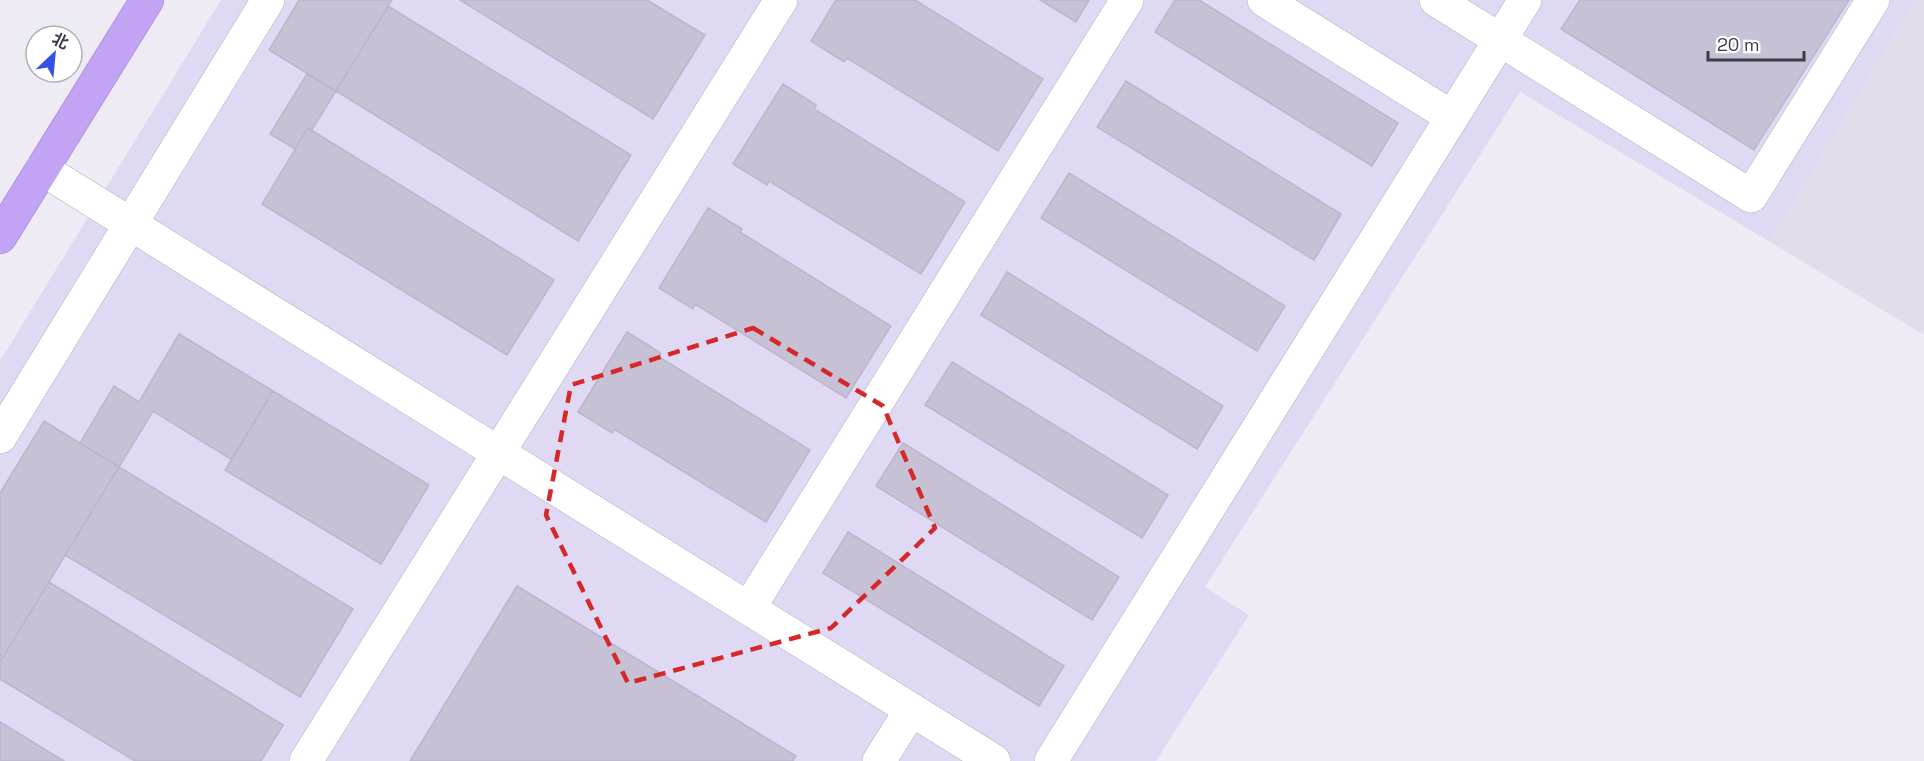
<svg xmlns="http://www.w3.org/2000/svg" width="1924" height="761" viewBox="0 0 1924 761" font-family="'Space Grotesk','Noto Sans SC',sans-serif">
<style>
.residential{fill:#e2ddeb}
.commercial{fill:#dfd9f3}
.building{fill:#c6c1d4;stroke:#bcb5ce;stroke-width:1.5}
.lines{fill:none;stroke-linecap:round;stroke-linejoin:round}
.minor-casing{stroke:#b3aebe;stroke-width:34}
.major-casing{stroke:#9974d8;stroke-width:34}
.minor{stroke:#fff;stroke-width:33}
.major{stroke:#c2a3f4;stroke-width:33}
.marked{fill:none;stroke:#d62828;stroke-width:4.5;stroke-dasharray:12 8;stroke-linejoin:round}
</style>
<rect width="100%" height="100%" fill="#eeebf4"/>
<path class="residential" d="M1916,0H1924V335L1770,242Z"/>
<path class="commercial" d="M221,0H1916L1770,242L1520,92L1205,587L1249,615L1156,761H0V361Z"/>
<path class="building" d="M299,0H392L336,91L269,50Z
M460,0H647L705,35L653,119Z
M836,0H915L1043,79L998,151L847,58L844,62L811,41Z
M1040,0H1089L1076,22Z
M1175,0H1199L1398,123L1372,166L1155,32Z
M1580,0H1849L1754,150L1561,29Z
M388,6L631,155L578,241L336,91Z
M307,74L336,91L311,131L308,128L295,149L270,134Z
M1126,81L1341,214L1314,260L1097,127Z
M783,84L816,105L814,109L965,202L921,274L769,181L767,185L733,164Z
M308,128L554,280L507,355L262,204Z
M1069,173L1285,306L1257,351L1041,218Z
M708,208L742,229L740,232L891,326L846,398L695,304L693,309L659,288Z
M1007,272L1223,406L1197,449L981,315Z
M627,332L661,353L659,357L810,450L766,522L614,429L612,433L578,412Z
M179,334L273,391L232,460L153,411L119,467L80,443L114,386L139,402Z
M952,362L1168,495L1142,538L925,405Z
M273,391L429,485L381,564L225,470Z
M44,421L119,467L0,662V493Z
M903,443L1119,577L1092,620L876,486Z
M119,467L353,609L300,697L65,555Z
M848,532L1064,666L1039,706L823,573Z
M49,582L283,725L261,761H135L0,679V662Z
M517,586L796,756L793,761H410Z
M0,722L64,761H0Z"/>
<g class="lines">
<defs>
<path id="minor" d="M1264,0L1452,117
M1436,0L1751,196L1873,0
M42,169L994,761
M0,437L268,0
M749,608L1127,0
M306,761L781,0
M879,761L911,710
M1051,761L1525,0"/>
<path id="major" d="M0,237L147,0"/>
</defs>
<use href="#minor" class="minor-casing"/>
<use href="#major" class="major-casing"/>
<use href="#minor" class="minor"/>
<use href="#major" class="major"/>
</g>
<path class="marked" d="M753,328L883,406L935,528L831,628L628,683L546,515L571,385Z"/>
<g transform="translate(54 54) rotate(26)"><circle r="28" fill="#ffffff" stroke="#b1b0b5" stroke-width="1.5"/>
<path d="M0-4.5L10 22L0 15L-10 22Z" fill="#3152e4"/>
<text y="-9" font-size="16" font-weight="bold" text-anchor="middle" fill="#3d3947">北</text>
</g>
<path d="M1708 51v9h96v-9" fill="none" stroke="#3d3947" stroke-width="3"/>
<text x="1717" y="51" font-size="18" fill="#3d3947" stroke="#ffffff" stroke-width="4.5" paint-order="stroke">20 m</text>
</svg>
